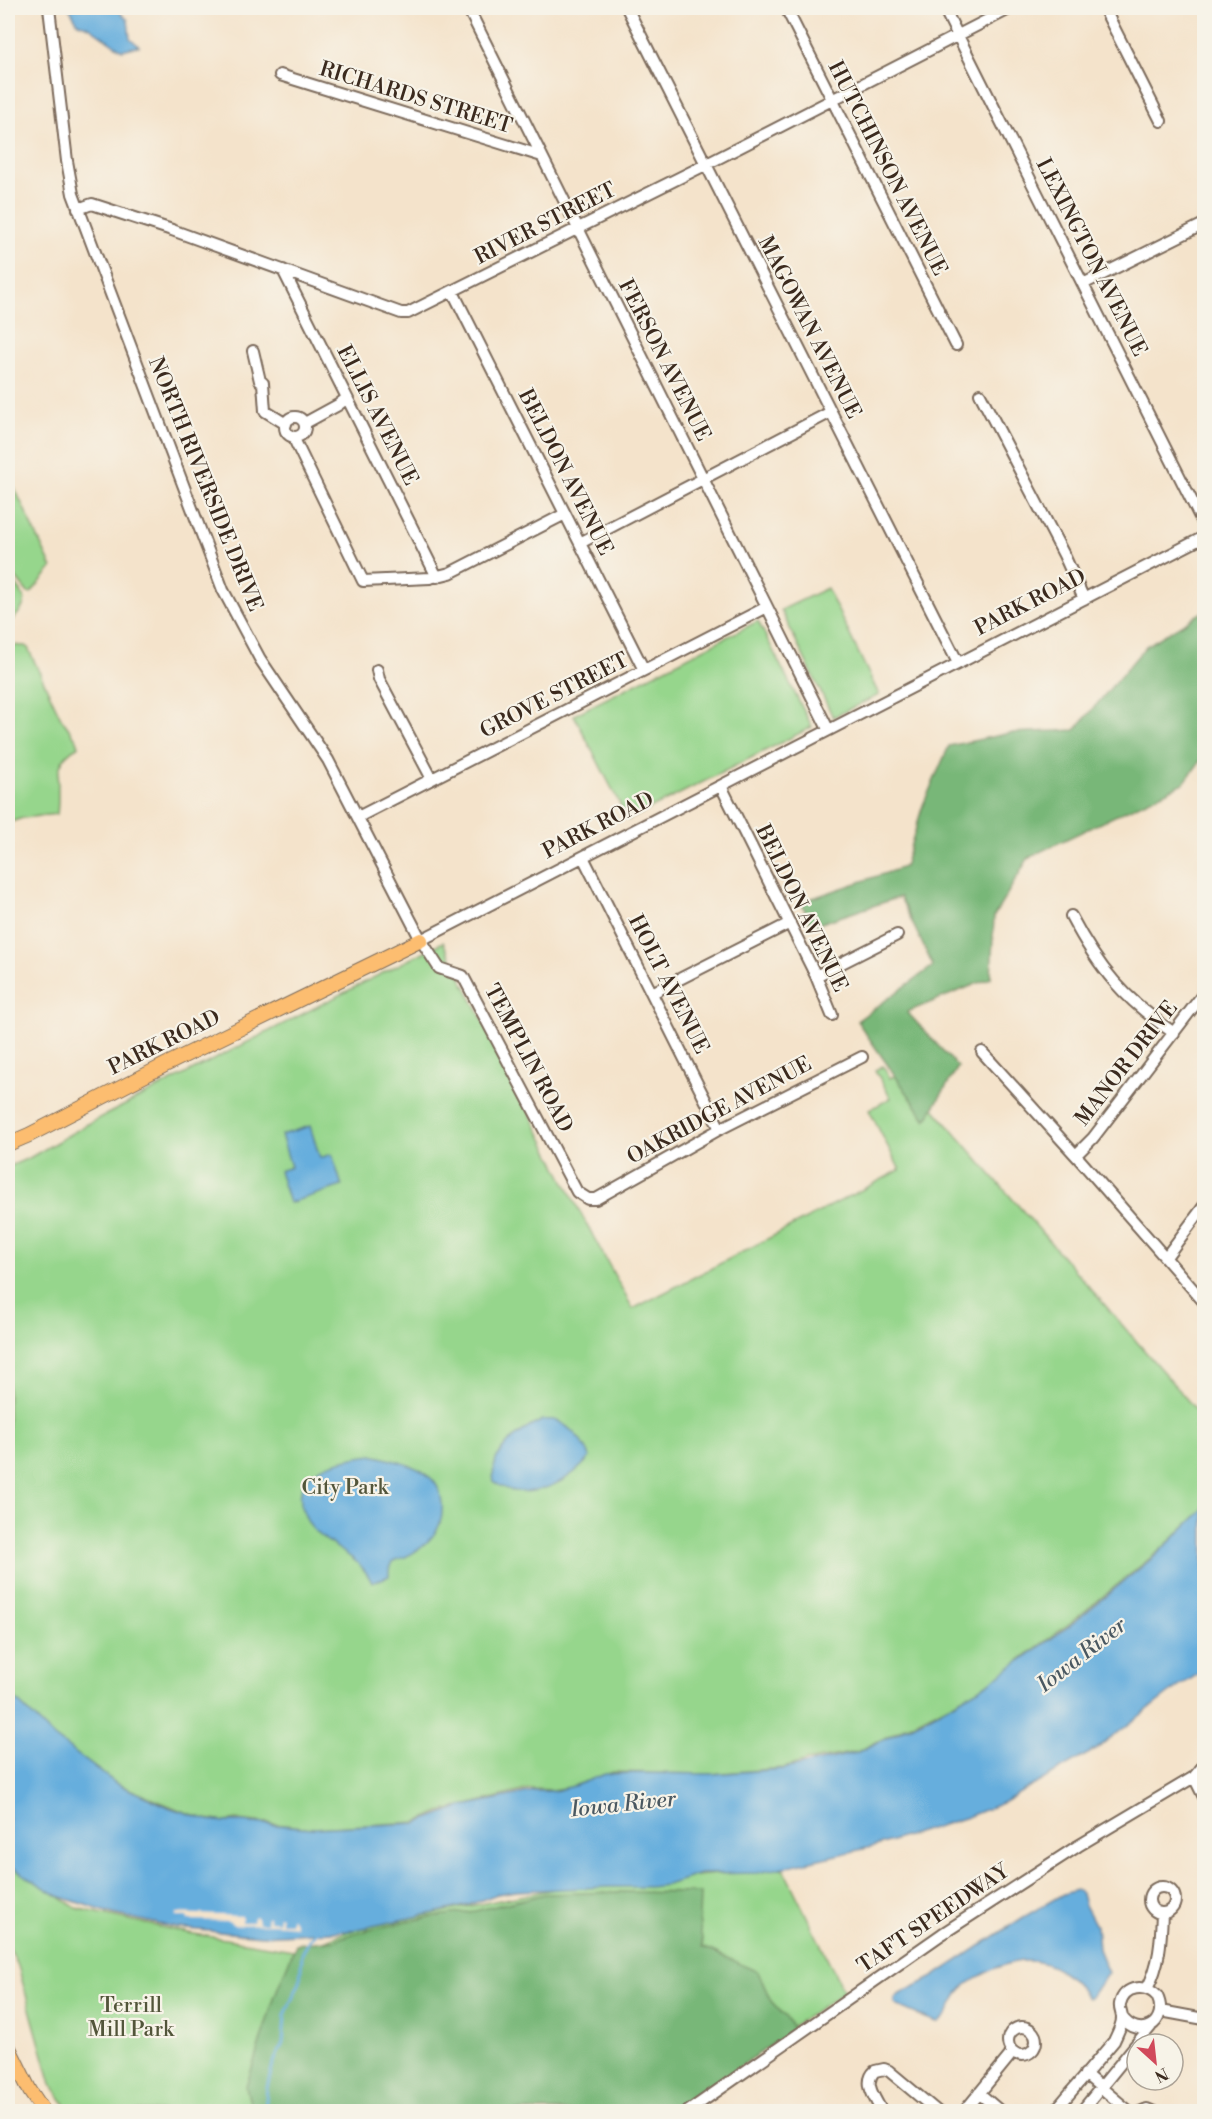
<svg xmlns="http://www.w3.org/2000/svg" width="1212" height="2119" viewBox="0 0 1212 2119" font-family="'Libre Bodoni',serif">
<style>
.green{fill:#96d68c;stroke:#688055;stroke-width:1.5}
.forest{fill:#78b778;stroke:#5a704b;stroke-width:1.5}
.water{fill:#66aedd;stroke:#506c7e;stroke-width:1.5}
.pier{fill:#f4e3cb}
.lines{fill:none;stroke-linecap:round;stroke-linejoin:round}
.stream{stroke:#66aedd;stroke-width:3}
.minor-casing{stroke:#7c6b5b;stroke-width:14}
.major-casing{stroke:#7c6b5b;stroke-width:16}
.minor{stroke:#fff;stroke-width:10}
.major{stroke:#fcbd6f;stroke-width:14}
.labels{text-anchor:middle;stroke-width:4.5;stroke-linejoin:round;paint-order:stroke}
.street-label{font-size:21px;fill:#3b2a1e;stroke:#f7f3e8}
.park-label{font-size:21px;fill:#52553a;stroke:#f7f3e8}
.water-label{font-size:22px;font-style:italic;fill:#4a5861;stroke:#f7f3e8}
</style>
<rect width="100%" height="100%" fill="#f7f3e8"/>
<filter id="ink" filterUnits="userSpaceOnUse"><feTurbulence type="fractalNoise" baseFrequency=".0167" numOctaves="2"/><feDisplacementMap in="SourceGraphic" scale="12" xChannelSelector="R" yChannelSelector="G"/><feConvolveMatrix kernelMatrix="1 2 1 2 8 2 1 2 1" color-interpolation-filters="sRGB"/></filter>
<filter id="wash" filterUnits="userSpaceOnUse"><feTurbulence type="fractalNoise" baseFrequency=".008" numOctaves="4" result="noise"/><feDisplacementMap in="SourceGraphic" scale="24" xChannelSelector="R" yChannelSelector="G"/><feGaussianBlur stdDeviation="1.35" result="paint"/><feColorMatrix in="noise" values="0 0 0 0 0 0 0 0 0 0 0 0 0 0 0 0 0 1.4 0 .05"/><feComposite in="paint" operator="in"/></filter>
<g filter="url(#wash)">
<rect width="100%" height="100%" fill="#f4e3cb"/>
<path class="green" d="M8,474L52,568L31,593H28L8,568Z
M8,575C26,597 33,602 8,624Z
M827,588L879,695L833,717L781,610Z
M758,621L812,727L628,820L574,715Z
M8,645L25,646L28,648L61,718L77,740L79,746C49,761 61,787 57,814L23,818L8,823Z
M443,942L581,1214L633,1309L900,1170L869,1110L891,1098L875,1070L883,1066L890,1078L902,1072L1204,1419V1509L1159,1551L1069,1624L1022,1658L1009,1671L970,1694L857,1752L806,1761L784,1768L709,1774L613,1772L571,1787L552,1790L530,1789L440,1812L417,1822L312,1828L238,1820L225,1822L206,1819L182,1811L117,1784L54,1737L8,1692V1167L31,1157L86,1125Z
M8,1863L76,1908L188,1933L299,1951L349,1931L554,1889L783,1868L844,1992L665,2111H70L51,2084L18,1966L8,1945Z"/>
<path class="forest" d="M1204,611V756L1184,783L1029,857L994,916L991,978L907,1012L958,1067L926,1120L857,1021L933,966L900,897L812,926L801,902L904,867L923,805L949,746L1010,733L1075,730L1146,646Z
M623,1892L700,1893L699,1919L703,1947L758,1972L771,2001L788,2020L794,2029L677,2111H252L246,2087L275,1995L296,1944L335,1940L352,1934L387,1926L430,1917L475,1911L545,1894Z"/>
<path class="water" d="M69,8H121V14L128,20L130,38L139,46L122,50L89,27L78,23Z
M310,1126L320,1158L332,1154L342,1186L289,1203L279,1171L291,1167L281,1135Z
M543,1420C548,1420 553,1419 557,1421C570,1426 586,1444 590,1457C568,1483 526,1505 494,1482C488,1451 518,1432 543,1420Z
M372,1455C400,1462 440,1467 442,1504C443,1517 440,1529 431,1538C424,1546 414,1553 405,1557C400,1559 395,1559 392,1563C388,1567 389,1571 389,1576L372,1583C360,1555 331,1549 312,1528C307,1523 304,1514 302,1507C291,1467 343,1459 372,1455Z
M1204,1509V1670L1168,1694L1098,1748L1004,1802L967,1817L876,1846L758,1873L700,1874L667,1885L650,1887H609L515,1891L497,1894L469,1905L439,1912L349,1931L262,1936L177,1928L113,1914L58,1896L8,1865V1692L54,1737L117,1784L171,1808L208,1820L225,1822H242L313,1828L417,1823L460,1807L533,1791H554L574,1786L605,1774L635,1773L712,1774L783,1769L856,1753L925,1719L987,1684L1069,1626L1155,1556Z
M1076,1890L1082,1894L1085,1905L1096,1926L1098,1949L1108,1973L1090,1998H1088C1059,1959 1025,1950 982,1975C974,1980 964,1985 959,1992C951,2002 950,2016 938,2022C934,2022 897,2006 895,2004V1998L900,1994L933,1977L1022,1918L1063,1894Z"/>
<path class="pier" d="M176,1913L242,1916V1922H252L254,1916L257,1917L258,1923H266L267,1917H269V1921L278,1922L279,1916H281V1923H290L292,1917L297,1926L273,1924L234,1925L228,1921L188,1920L187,1917H176Z"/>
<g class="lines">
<path class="stream" d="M265,2112L267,2088L273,2064L283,2043L285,2015L300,1981L302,1954L309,1940L316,1933"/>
</g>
</g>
<g filter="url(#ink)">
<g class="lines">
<defs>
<path id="minor" d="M49,8L67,161L73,194L223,590L260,659L328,760L421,940L439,968L463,976L577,1192L588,1199H596L720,1129L862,1057
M468,8L828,729
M627,8L958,663
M786,8L956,345
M944,8L1204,525
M1104,8L1161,121
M280,75L542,156
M78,209L92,204L172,230L401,313H408L699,168L1011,8
M283,270L437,577
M1083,284L1204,224
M453,292L644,670
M253,351L260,381L263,383L265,411L286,424
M980,394L1064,555L1084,599
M285 427a10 10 0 1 1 20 0a10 10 0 1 1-20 0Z
M305,423L338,405L347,398
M295,437L296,443L363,581L430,578L450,573L565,514
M580,543L831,412
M377,670L379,679L432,779
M721,786L816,976L832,1015
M358,817L767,607
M583,857L720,1129
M1071,916C1099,969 1124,999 1174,1033
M421,940L1204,537
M816,976L897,935
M652,993L790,923
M982,1052L1080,1160L1204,1302
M1076,1155L1093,1138L1204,993
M1166,1257L1204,1206
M1194,1777L1204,1797
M1149 1900a13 13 0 1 1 26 0a13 13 0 1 1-26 0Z
M1147,1989C1160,1964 1161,1941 1162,1913
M1161,2011L1204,2019
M1008 2041a14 14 0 1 1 28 0a14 14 0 1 1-28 0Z
M1085,2074L1130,2112
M979,2093L1001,2112
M687,2112L942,1934L1078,1846L1194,1777L1204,1765
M882,2112C876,2099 862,2083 875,2071L884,2069L889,2071L938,2112
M964,2112L1013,2052
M1054,2112L1114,2041C1117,2034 1122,2026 1122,2018C1122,2013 1119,2009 1120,2004C1124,1985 1146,1984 1157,1996C1170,2023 1139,2041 1122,2017
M1081,2112L1151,2026
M1140,2112L1147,2109L1154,2112"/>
<path id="major" d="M8,1144L29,1135L165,1065L421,940
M8,2046L30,2091L44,2112"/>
</defs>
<use href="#minor" class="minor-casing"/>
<use href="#major" class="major-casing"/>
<use href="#minor" class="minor"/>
<use href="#major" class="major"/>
</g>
</g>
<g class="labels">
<g class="street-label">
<text transform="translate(416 97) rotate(17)" y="7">RICHARDS STREET</text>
<text transform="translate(888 168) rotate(63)" y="7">HUTCHINSON AVENUE</text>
<text transform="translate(545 223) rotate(-27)" y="7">RIVER STREET</text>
<text transform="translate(1092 257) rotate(63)" y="7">LEXINGTON AVENUE</text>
<text transform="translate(810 327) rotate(63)" y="7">MAGOWAN AVENUE</text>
<text transform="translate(665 360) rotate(63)" y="7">FERSON AVENUE</text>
<text transform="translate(378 415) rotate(63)" y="7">ELLIS AVENUE</text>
<text transform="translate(566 472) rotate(63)" y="7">BELDON AVENUE</text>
<text transform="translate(206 484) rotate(68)" y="7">NORTH RIVERSIDE DRIVE</text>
<text transform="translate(1030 602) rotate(-27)" y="7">PARK ROAD</text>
<text transform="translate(554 695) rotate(-27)" y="7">GROVE STREET</text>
<text transform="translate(598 825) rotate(-27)" y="7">PARK ROAD</text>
<text transform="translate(802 908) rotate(64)" y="7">BELDON AVENUE</text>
<text transform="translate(669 984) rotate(63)" y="7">HOLT AVENUE</text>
<text transform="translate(164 1042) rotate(-26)" y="7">PARK ROAD</text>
<text transform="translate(529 1058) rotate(62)" y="7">TEMPLIN ROAD</text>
<text transform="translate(1126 1063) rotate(-52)" y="7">MANOR DRIVE</text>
<text transform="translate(719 1110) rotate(-28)" y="7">OAKRIDGE AVENUE</text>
<text transform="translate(933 1918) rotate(-34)" y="7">TAFT SPEEDWAY</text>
</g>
<g class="park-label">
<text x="345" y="1494">City Park</text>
<text x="131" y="2012">Terrill<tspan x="131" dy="24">Mill Park</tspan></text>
</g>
<g class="water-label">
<text transform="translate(1081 1654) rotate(-38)" y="8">Iowa River</text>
<text transform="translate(623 1803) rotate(-6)" y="8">Iowa River</text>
</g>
</g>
<rect width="1212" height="2119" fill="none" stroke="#f7f3e8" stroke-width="30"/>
<g transform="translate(1155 2062) rotate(153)"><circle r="28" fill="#f7f3e8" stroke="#aca397" stroke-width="1.5"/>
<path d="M0-4.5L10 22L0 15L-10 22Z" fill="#d1495b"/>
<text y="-9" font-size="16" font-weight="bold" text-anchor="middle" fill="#3b2a1e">N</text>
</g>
</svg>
